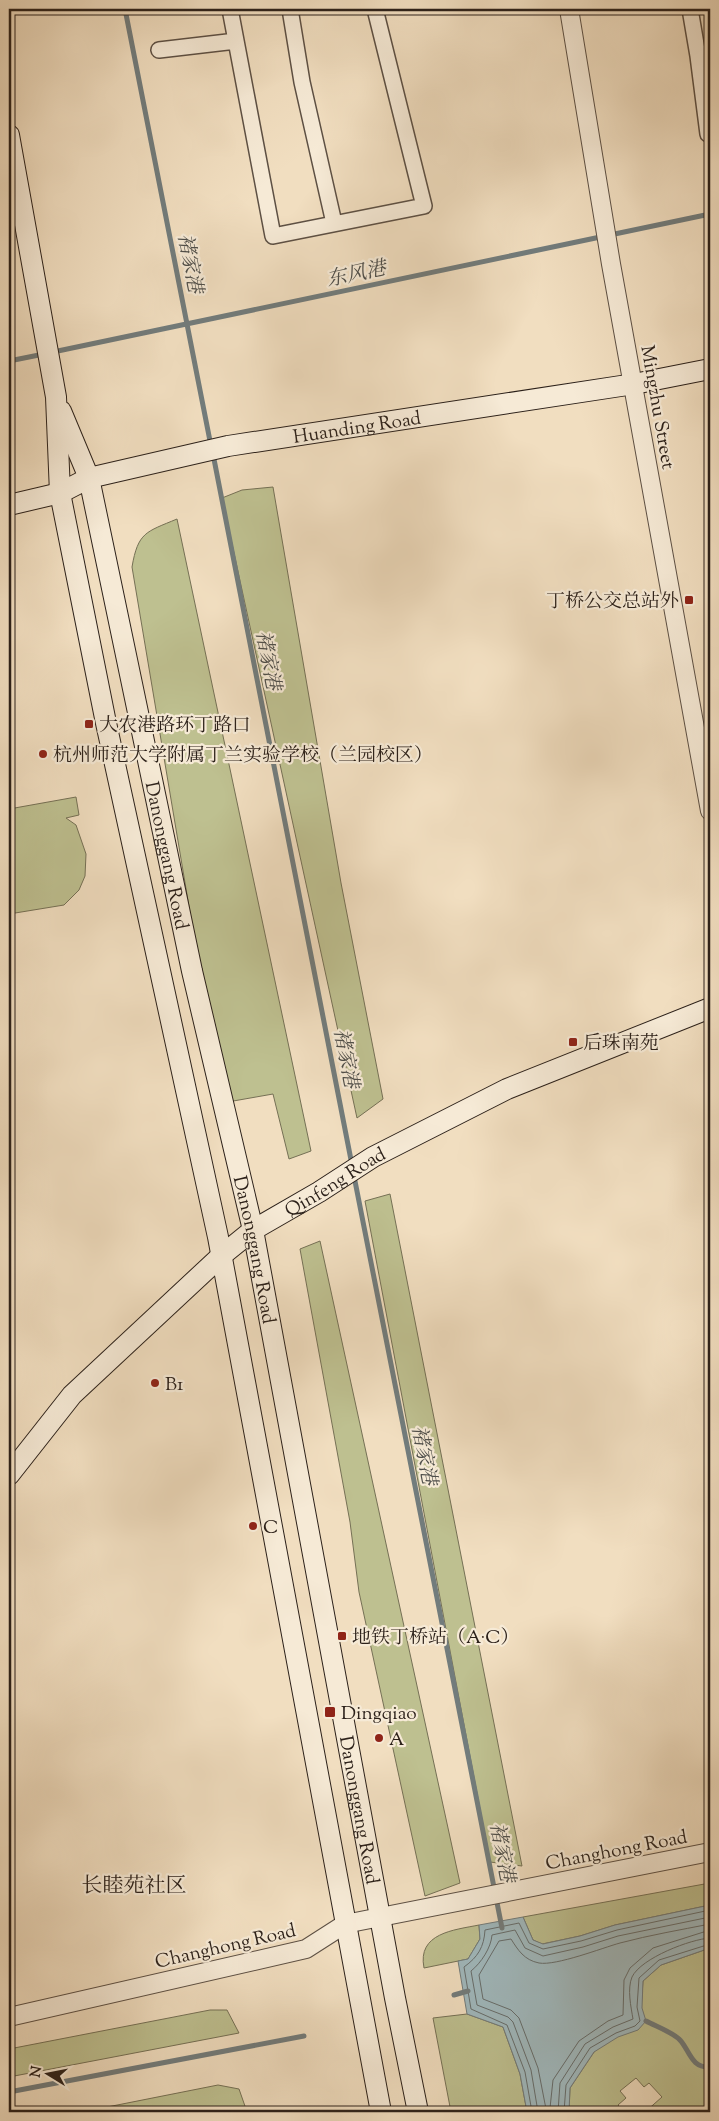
<svg xmlns="http://www.w3.org/2000/svg" width="719" height="2121" viewBox="0 0 719 2121" font-family="'Sorts Mill Goudy','Noto Serif SC',serif">
<style>
.green{fill:#bec090;stroke:#757055}
.water{fill:#a0b9be;stroke:#727c7c}
.lines{fill:none;stroke-linecap:round;stroke-linejoin:round}
.shore{stroke:#666d6c;stroke-width:1}
.stream{stroke:#727c7c;stroke-width:5}
.minor-casing{stroke:#5d5044;stroke-width:18}
.tertiary-casing{stroke:#5d5044;stroke-width:20}
.secondary-casing{stroke:#2c211a;stroke-width:22}
.minor{stroke:#f6ead6;stroke-width:15}
.tertiary{stroke:#f6ead6;stroke-width:18}
.secondary{stroke:#f6ead6;stroke-width:20}
.poi-dot{fill:#8f2418;stroke:#f6ead6;stroke-width:2}
.labels{text-anchor:middle;stroke-width:4.5;stroke-linejoin:round;paint-order:stroke}
.street-label{font-size:19px;fill:#2c211a;stroke:#f6ead6}
.poi-label{font-size:19px;fill:#2c211a;stroke:#f6ead6;text-anchor:start}
.water-label{font-size:20px;font-style:italic;fill:#4f4f4b;stroke:#f6ead6}
.quarter-label{font-size:21px;fill:#2c211a;stroke:#f6ead6}
</style>
<rect width="100%" height="100%" fill="#f1dec0"/>
<filter id="stains"><feTurbulence type="fractalNoise" baseFrequency=".004" numOctaves="4"/><feColorMatrix values="0 0 0 0 .2 0 0 0 0 .09 0 0 0 0 .02 0 0 0 .5 -.17"/></filter>
<radialGradient id="worn" r=".72"><stop offset=".6" stop-color="#630" stop-opacity="0"/><stop offset="1" stop-color="#630" stop-opacity=".3"/></radialGradient>
<path class="green" d="M273,487L341,883L383,1099L357,1118L222,498L242,490Z
M177,519L311,1151L289,1159L273,1094L222,1103L132,567C138,532 146,532 177,519Z
M76,797L79,815L66,818L76,825L86,854L85,876L79,890L64,905L9,914V809Z
M390,1194L522,1866L490,1862L365,1201Z
M320,1241L460,1883L425,1896L359,1592L350,1522L300,1249Z
M710,1883V1905L615,1925L580,1936L542,1944L533,1940L523,1917Z
M479,1925L480,1939L468,1959L424,1968C417,1933 454,1930 479,1925Z
M710,1948V2112H645L662,2097L649,2083L644,2087L636,2078L620,2091L626,2098L618,2105L624,2112H569L570,2088L594,2052L641,2008L643,1981L661,1965Z
M210,2010H227L239,2033L9,2077V2049Z
M467,2014L503,2027L520,2074L527,2112H451L433,2018Z
M218,2085L239,2089L246,2109L231,2112H82Z"/>
<path class="water" d="M710,1905V1948L661,1965L643,1981L642,2008L646,2021L638,2030L618,2037L594,2052L570,2088L569,2112H527L520,2074L503,2027L467,2014L458,1961L468,1959L480,1939L479,1925L523,1917L533,1940L543,1944L580,1936L615,1925Z"/>
<g class="lines">
<path class="shore" d="M710,1924C680,1930 650,1935 620,1943C602,1948 556,1966 539,1963C524,1960 518,1950 511,1939L499,1941L479,1975L483,1999L511,2010L519,2018L538,2068L546,2109L550,2108L553,2080L579,2041L608,2021L623,2015L624,1980L630,1968L653,1948L710,1930
M532,2112L525,2072L507,2025L471,2009L464,1967C478,1957 484,1947 485,1930L519,1923L529,1943L543,1949L581,1941L617,1930L710,1910
M538,2112L531,2070L513,2022L508,2017L477,2005L471,1971C481,1963 491,1948 492,1935L515,1930L525,1948L543,1956L583,1947L618,1936L710,1917
M558,2112L560,2083L585,2044L613,2027L633,2019C631,2007 627,1989 632,1977C641,1958 691,1939 710,1938
M564,2112L566,2085L590,2048L616,2033L635,2026L640,2021L637,2007L639,1978L659,1960L710,1944"/>
<path class="stream" d="M125,9L211,446
M53,352L710,214
M9,361L44,354
M213,454L352,1165
M354,1176L502,1928
M454,1995L468,1991
M646,2021C655,2026 674,2033 680,2040C690,2051 691,2068 710,2067
M9,2092L304,2036"/>
<defs>
<path id="minor" d="M230,9L273,236L424,206L375,9
M290,9L302,82L334,223
M690,9L698,56L710,54
M159,50L236,41
M698,56L708,134"/>
<path id="tertiary" d="M569,9L611,264L710,811
M9,2017L306,1949L345,1924L710,1852"/>
<g id="secondary">
<path d="M9,135L56,397L60,493L106,723L218,1237L381,2112"/>
<path id="s1" d="M61,411L89,478L192,971L253,1230L395,1998L418,2112"/>
<path id="s2" d="M9,505L60,493L89,478L228,446L634,384L710,369"/>
<path id="s3" d="M9,1475L72,1395L221,1256L253,1230L319,1192L373,1157L507,1089L710,1008"/>
</g>
</defs>
<use href="#minor" class="minor-casing"/>
<use href="#tertiary" class="tertiary-casing"/>
<use href="#secondary" class="secondary-casing"/>
<use href="#minor" class="minor"/>
<use href="#tertiary" class="tertiary"/>
<use href="#secondary" class="secondary"/>
</g>
<g class="poi-dot">
<rect x="684" y="595" width="10" height="10" rx="2.5"/>
<rect x="84" y="719" width="10" height="10" rx="2.5"/>
<circle cx="43" cy="754" r="5"/>
<rect x="568" y="1037" width="10" height="10" rx="2.5"/>
<circle cx="155" cy="1383" r="5"/>
<circle cx="253" cy="1526" r="5"/>
<rect x="337" y="1631" width="10" height="10" rx="2.5"/>
<rect x="324" y="1706" width="12" height="12" rx="2.5"/>
<circle cx="379" cy="1738" r="5"/>
</g>
<g class="labels">
<g class="street-label">
<text transform="translate(659 407) rotate(80)" y="7">Mingzhu Street</text>
<text dy="7" stroke="none"><textPath href="#s2" startOffset="358">Huanding Road</textPath></text>
<text dy="7" stroke="none"><textPath href="#s1" startOffset="458">Danonggang Road</textPath></text>
<text dy="7" stroke="none"><textPath href="#s3" startOffset="442">Qinfeng Road</textPath></text>
<text dy="7" stroke="none"><textPath href="#s1" startOffset="862">Danonggang Road</textPath></text>
<text dy="7" stroke="none"><textPath href="#s1" startOffset="1432">Danonggang Road</textPath></text>
<text transform="translate(616 1849) rotate(-11)" y="7">Changhong Road</text>
<text transform="translate(225 1945) rotate(-13)" y="7">Changhong Road</text>
</g>
<g class="poi-label">
<text x="679" y="607" text-anchor="end">丁桥公交总站外</text>
<text x="99" y="731">大农港路环丁路口</text>
<text x="53" y="761">杭州师范大学附属丁兰实验学校（兰园校区）</text>
<text x="583" y="1049">后珠南苑</text>
<text x="165" y="1390">B1</text>
<text x="263" y="1533">C</text>
<text x="352" y="1643">地铁丁桥站（A·C）</text>
<text x="341" y="1719">Dingqiao</text>
<text x="389" y="1745">A</text>
</g>
<g class="water-label">
<text transform="translate(191 263) rotate(79)" y="7">褚家港</text>
<text transform="translate(356 273) rotate(-12)" y="7">东风港</text>
<text transform="translate(269 660) rotate(79)" y="7">褚家港</text>
<text transform="translate(347 1058) rotate(79)" y="7">褚家港</text>
<text transform="translate(425 1455) rotate(79)" y="7">褚家港</text>
<text transform="translate(503 1852) rotate(79)" y="7">褚家港</text>
</g>
<g class="quarter-label">
<text x="134" y="1892">长睦苑社区</text>
</g>
</g>
<rect width="719" height="2121" fill="none" stroke="#f1dec0" stroke-width="30"/>
<rect x="10" y="10" width="699" height="2101" fill="none" stroke="#2c211a" stroke-width="2.5"/>
<rect x="15" y="15" width="689" height="2091" fill="none" stroke="#2c211a"/>
<g transform="translate(48 2074) rotate(280)" stroke="#f6ead6" stroke-width="4" paint-order="stroke">
<path d="M0-4L9 19L0 12L-9 19Z" fill="#2c211a"/>
<text y="-8" font-size="14" font-weight="bold" text-anchor="middle" fill="#2c211a">N</text>
</g>
<rect width="100%" height="100%" filter="url(#stains)"/>
<rect width="100%" height="100%" fill="url(#worn)"/>
</svg>
